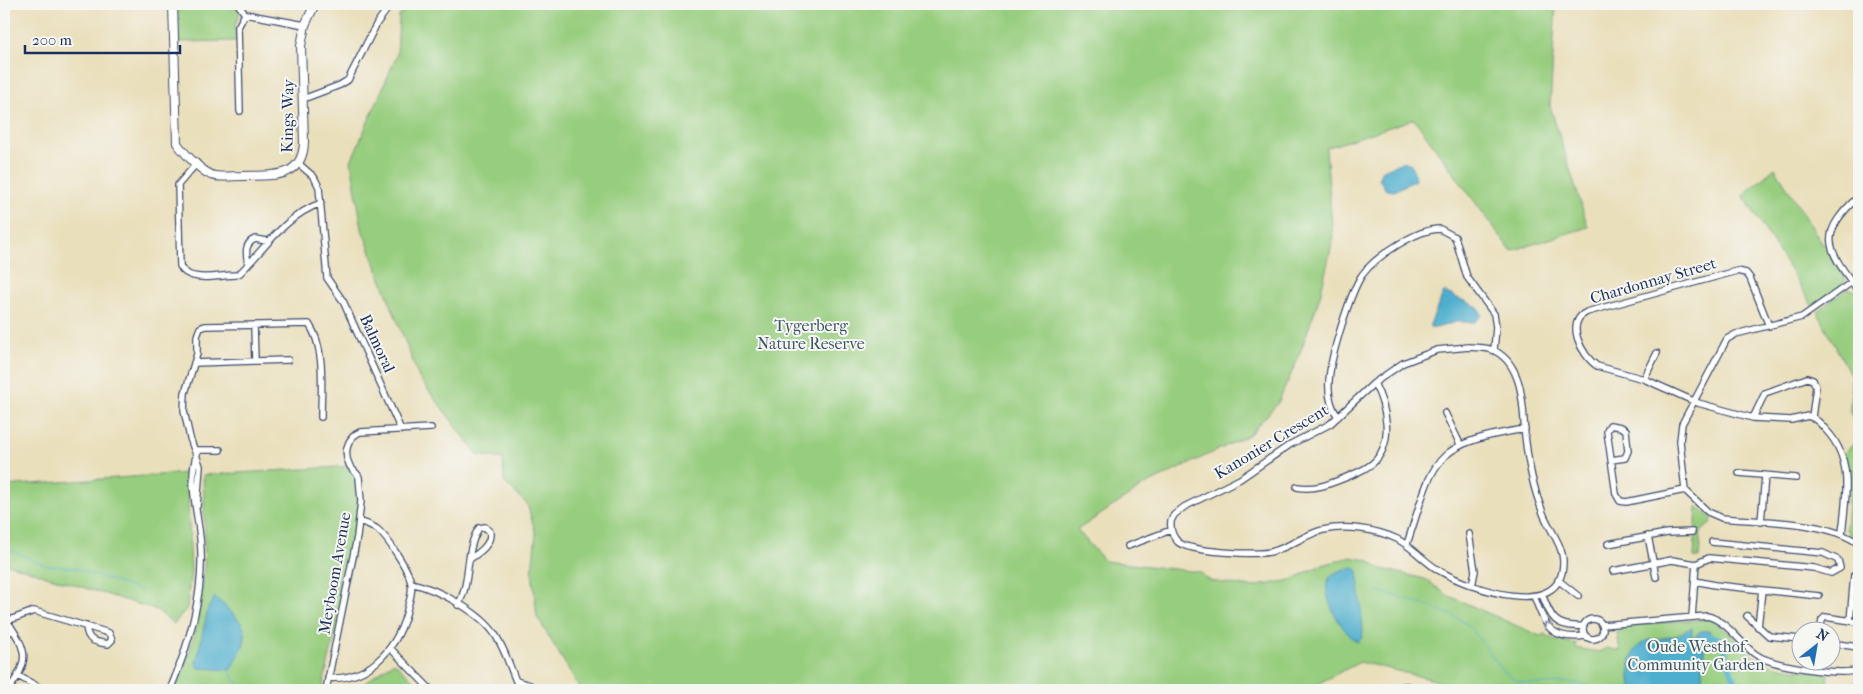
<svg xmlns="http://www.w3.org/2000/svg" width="1863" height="694" viewBox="0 0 1863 694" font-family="'IM FELL French Canon',serif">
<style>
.green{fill:#97cd7e;stroke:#597e6e}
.water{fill:#4eaecd;stroke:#346e96}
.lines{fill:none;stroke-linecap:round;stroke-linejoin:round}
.stream{stroke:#4eaecd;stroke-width:1}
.canal{stroke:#4eaecd;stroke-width:5.5}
.minor-casing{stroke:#3a496c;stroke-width:8}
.tertiary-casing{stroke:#3a496c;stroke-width:10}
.minor{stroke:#fff;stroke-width:5.5}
.tertiary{stroke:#fff;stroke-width:8}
.oneway{stroke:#8d97ae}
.labels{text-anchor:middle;stroke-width:4;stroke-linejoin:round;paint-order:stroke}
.street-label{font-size:16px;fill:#1b2f5e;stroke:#f6f6f2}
.park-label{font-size:16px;fill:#3a5666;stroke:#f6f6f2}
</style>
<rect width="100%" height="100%" fill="#f6f6f2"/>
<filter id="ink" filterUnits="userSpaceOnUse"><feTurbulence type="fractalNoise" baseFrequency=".02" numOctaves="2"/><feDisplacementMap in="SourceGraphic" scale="10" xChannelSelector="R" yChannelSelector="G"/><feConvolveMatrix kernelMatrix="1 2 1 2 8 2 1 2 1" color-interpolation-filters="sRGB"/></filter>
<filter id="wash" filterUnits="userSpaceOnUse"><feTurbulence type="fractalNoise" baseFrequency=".0096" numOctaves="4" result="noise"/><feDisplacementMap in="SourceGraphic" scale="20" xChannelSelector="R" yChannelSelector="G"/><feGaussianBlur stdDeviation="1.12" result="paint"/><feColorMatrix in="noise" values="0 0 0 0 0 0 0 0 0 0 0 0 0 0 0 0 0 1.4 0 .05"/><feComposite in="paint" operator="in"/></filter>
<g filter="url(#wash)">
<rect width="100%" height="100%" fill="#eadfbb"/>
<path class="green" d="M411,4H1556L1550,106L1588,227L1511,251L1414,119L1326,148L1333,240L1320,296L1297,361L1278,403L1249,435L1145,485L1077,530L1105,561L1200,572L1210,581L1252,587L1291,580L1319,566L1350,557L1368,560L1378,568L1425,579L1447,595L1540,636L1545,634L1556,641L1576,643V648L1598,652L1607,648L1620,651L1616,626L1709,619C1727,627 1738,645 1753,656C1773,670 1804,669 1828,673L1827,684L1853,687L1855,682L1859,681V690H1475L1360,662L1319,683L1313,690H581L537,617L532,571L536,534L527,504L504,482L503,459L478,455L419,378L362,229L351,161L397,55L399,16Z
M236,7L240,12L235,27L236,41L179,42L178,9Z
M1775,168L1823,245L1828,244L1832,256L1846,278L1843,285L1813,307L1743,195Z
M1847,289L1854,290L1859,297V540L1848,533L1846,528L1850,473L1843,454L1859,439L1857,427L1850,412L1851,376L1817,311Z
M355,466L359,501L353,556L322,690H175C209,611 206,558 203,475Z
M187,473L191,570L187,608L174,624L157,610L4,563V486Z
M1697,506L1712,518L1711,523L1701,532L1699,558H1694Z
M394,662L424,690H355Z"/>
<path class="water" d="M1404,161L1411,165L1416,176L1415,180L1394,191L1386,190L1379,179L1381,171Z
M1444,292L1478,307L1482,315L1475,322H1456L1436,328L1430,327V324Z
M1354,568L1358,571L1363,631L1362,638L1357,642C1342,632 1312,585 1335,573C1341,570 1346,568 1354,568Z
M215,597C247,627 256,629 230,670L198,668L196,663L208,608Z
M1692,628V639L1701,631H1710L1709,640H1706L1701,690H1632C1628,673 1627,650 1646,641C1654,638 1665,639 1674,636C1680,634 1686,630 1692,628Z"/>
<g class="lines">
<path class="stream" d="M4,547L44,565L74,568L142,591
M1379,591C1403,599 1446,609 1465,623C1481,636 1500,673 1515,680C1541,691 1573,674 1597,690
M230,670L234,679L247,690
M1731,690L1735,683L1747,690"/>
<path class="canal" d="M1710,636L1721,639L1735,683"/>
</g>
</g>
<g filter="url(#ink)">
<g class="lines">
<defs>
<path id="minor" d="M238,4L245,14L305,25
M303,99L340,85L348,80L377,23L391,4
M240,111L238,27L245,14
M197,163L178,185L180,266C188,284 220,275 236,275L240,273C266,247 285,216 321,203
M299,164L314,177L319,187L327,278L343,301L401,430
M1859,196C1816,236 1827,248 1859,292
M248,264C246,253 244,244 255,239L267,241
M1859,277L1802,317L1736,334L1727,339L1682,424L1680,441L1685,490L1708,512L1722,518C1762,522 1827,520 1859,544
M254,325L255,361
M1769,326L1750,278L1746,273L1737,271L1587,312C1564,322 1582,356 1597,366L1644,379L1698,403L1753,418L1791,420L1808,416C1816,418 1821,424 1826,430C1854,459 1846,498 1842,533
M1469,347C1477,348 1488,347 1495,351C1524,366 1523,408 1525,436C1528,463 1533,488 1543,513C1549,529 1563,545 1563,562C1563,623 1467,587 1440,571C1424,562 1413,547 1397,539C1376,529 1346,525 1323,530C1306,534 1291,546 1274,551C1259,556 1189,552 1178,542C1172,536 1170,529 1171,521L1174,515L1184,507L1240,479L1291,444L1330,424L1374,383L1403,363L1437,350Z
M194,363L288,360
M1644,379L1657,353
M1445,413L1460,444
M1338,417C1331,407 1328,394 1329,381C1330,358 1350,293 1362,275C1376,256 1417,229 1440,229L1455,237L1467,277L1494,314L1496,327L1494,350
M1753,418L1765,393L1807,378L1813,380L1816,387L1812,417
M195,450H220
M1611,460L1625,458L1628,451L1626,430L1621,427L1610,425L1607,431L1616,494L1620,501L1626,502L1685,490
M1739,473L1796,478
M1297,487C1314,490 1327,485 1342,479C1353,474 1364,471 1373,463C1395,443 1386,406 1374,383
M197,506L200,466L190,438L184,411L185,393L197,354V336L200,328L205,326L309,324C326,349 321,389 321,417
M1761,522L1765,476
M1469,534L1475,571L1472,586
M1648,536L1656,577
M1407,544C1435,460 1429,444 1525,429
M1608,544L1667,533L1692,532
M1128,546L1171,530
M1613,571L1672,560L1696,564L1709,558L1814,568L1831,573L1840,568L1838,560L1823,553L1712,542
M1558,580L1578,596
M1695,581L1715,585L1819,596
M411,583C438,589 482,613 496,636C507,653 511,672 520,690
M1542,594C1551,618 1555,628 1583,626
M1534,596C1545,625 1550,641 1585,636
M458,605C472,581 464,551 479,528L485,527L490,532C491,545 480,552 470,559
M4,616C24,647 34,657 8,690
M1747,616L1769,636L1800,639
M1692,617L1696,564
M1583 629a10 10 0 1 1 20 0a10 10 0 1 1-20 0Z
M7,621L34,611L109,633L112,640L108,644C94,642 87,641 86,626
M1850,621L1854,575
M1602,625L1707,616C1726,620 1739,642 1755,654C1771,666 1839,676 1859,670
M1758,627L1762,590
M1820,632L1822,620L1825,617L1859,622
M4,635L13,630
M1830,643L1858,647
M391,649L431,690
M18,676L44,690
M328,678C371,681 400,645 408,606C410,599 413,591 411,583C409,570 387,537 377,529C371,525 365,523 359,521
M516,681L530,685L534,690
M170,690C188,647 203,599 201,552C201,522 186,482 197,454
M326,690L357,537L361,501L359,477C357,472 350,469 349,464C343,452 348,437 360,432L431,428
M1384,690L1406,686L1424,690"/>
<path id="tertiary" d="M173,4L177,143C184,153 200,170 211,175C219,178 233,176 242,176C271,175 303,180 304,142L301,46L305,25L315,4"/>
</defs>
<use href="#minor" class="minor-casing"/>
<use href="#tertiary" class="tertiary-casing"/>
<use href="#minor" class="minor"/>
<use href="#tertiary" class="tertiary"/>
</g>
<defs><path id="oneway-chevron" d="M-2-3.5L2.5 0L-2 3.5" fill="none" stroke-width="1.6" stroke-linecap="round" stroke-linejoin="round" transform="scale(1.25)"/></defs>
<use class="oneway" href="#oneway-chevron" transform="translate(1547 625) rotate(-127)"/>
</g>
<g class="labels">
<g class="street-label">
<text transform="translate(287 116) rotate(-89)" y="6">Kings Way</text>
<text transform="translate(1653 280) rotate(-16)" y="6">Chardonnay Street</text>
<text transform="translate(378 343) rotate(65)" y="6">Balmoral</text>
<text transform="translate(1271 441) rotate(-31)" y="6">Kanonier Crescent</text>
<text transform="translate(334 573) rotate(-80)" y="6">Meyboom Avenue</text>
</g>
<g class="park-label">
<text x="811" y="331">Tygerberg<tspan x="811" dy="18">Nature Reserve</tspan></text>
<text x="1696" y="652">Oude Westhof<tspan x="1696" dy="18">Community Garden</tspan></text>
</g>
</g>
<rect width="1863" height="694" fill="none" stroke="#f6f6f2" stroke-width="20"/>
<g transform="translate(1816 646) rotate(31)"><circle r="24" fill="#f6f6f2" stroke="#9ea6b7"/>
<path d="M0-4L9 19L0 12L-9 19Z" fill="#1f6fb2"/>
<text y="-8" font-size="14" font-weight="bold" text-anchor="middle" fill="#1b2f5e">N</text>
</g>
<path d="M25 45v8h155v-8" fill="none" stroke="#1b2f5e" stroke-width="2.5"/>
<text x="32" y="45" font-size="15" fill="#1b2f5e" stroke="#f6f6f2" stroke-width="4" paint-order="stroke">200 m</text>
</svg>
